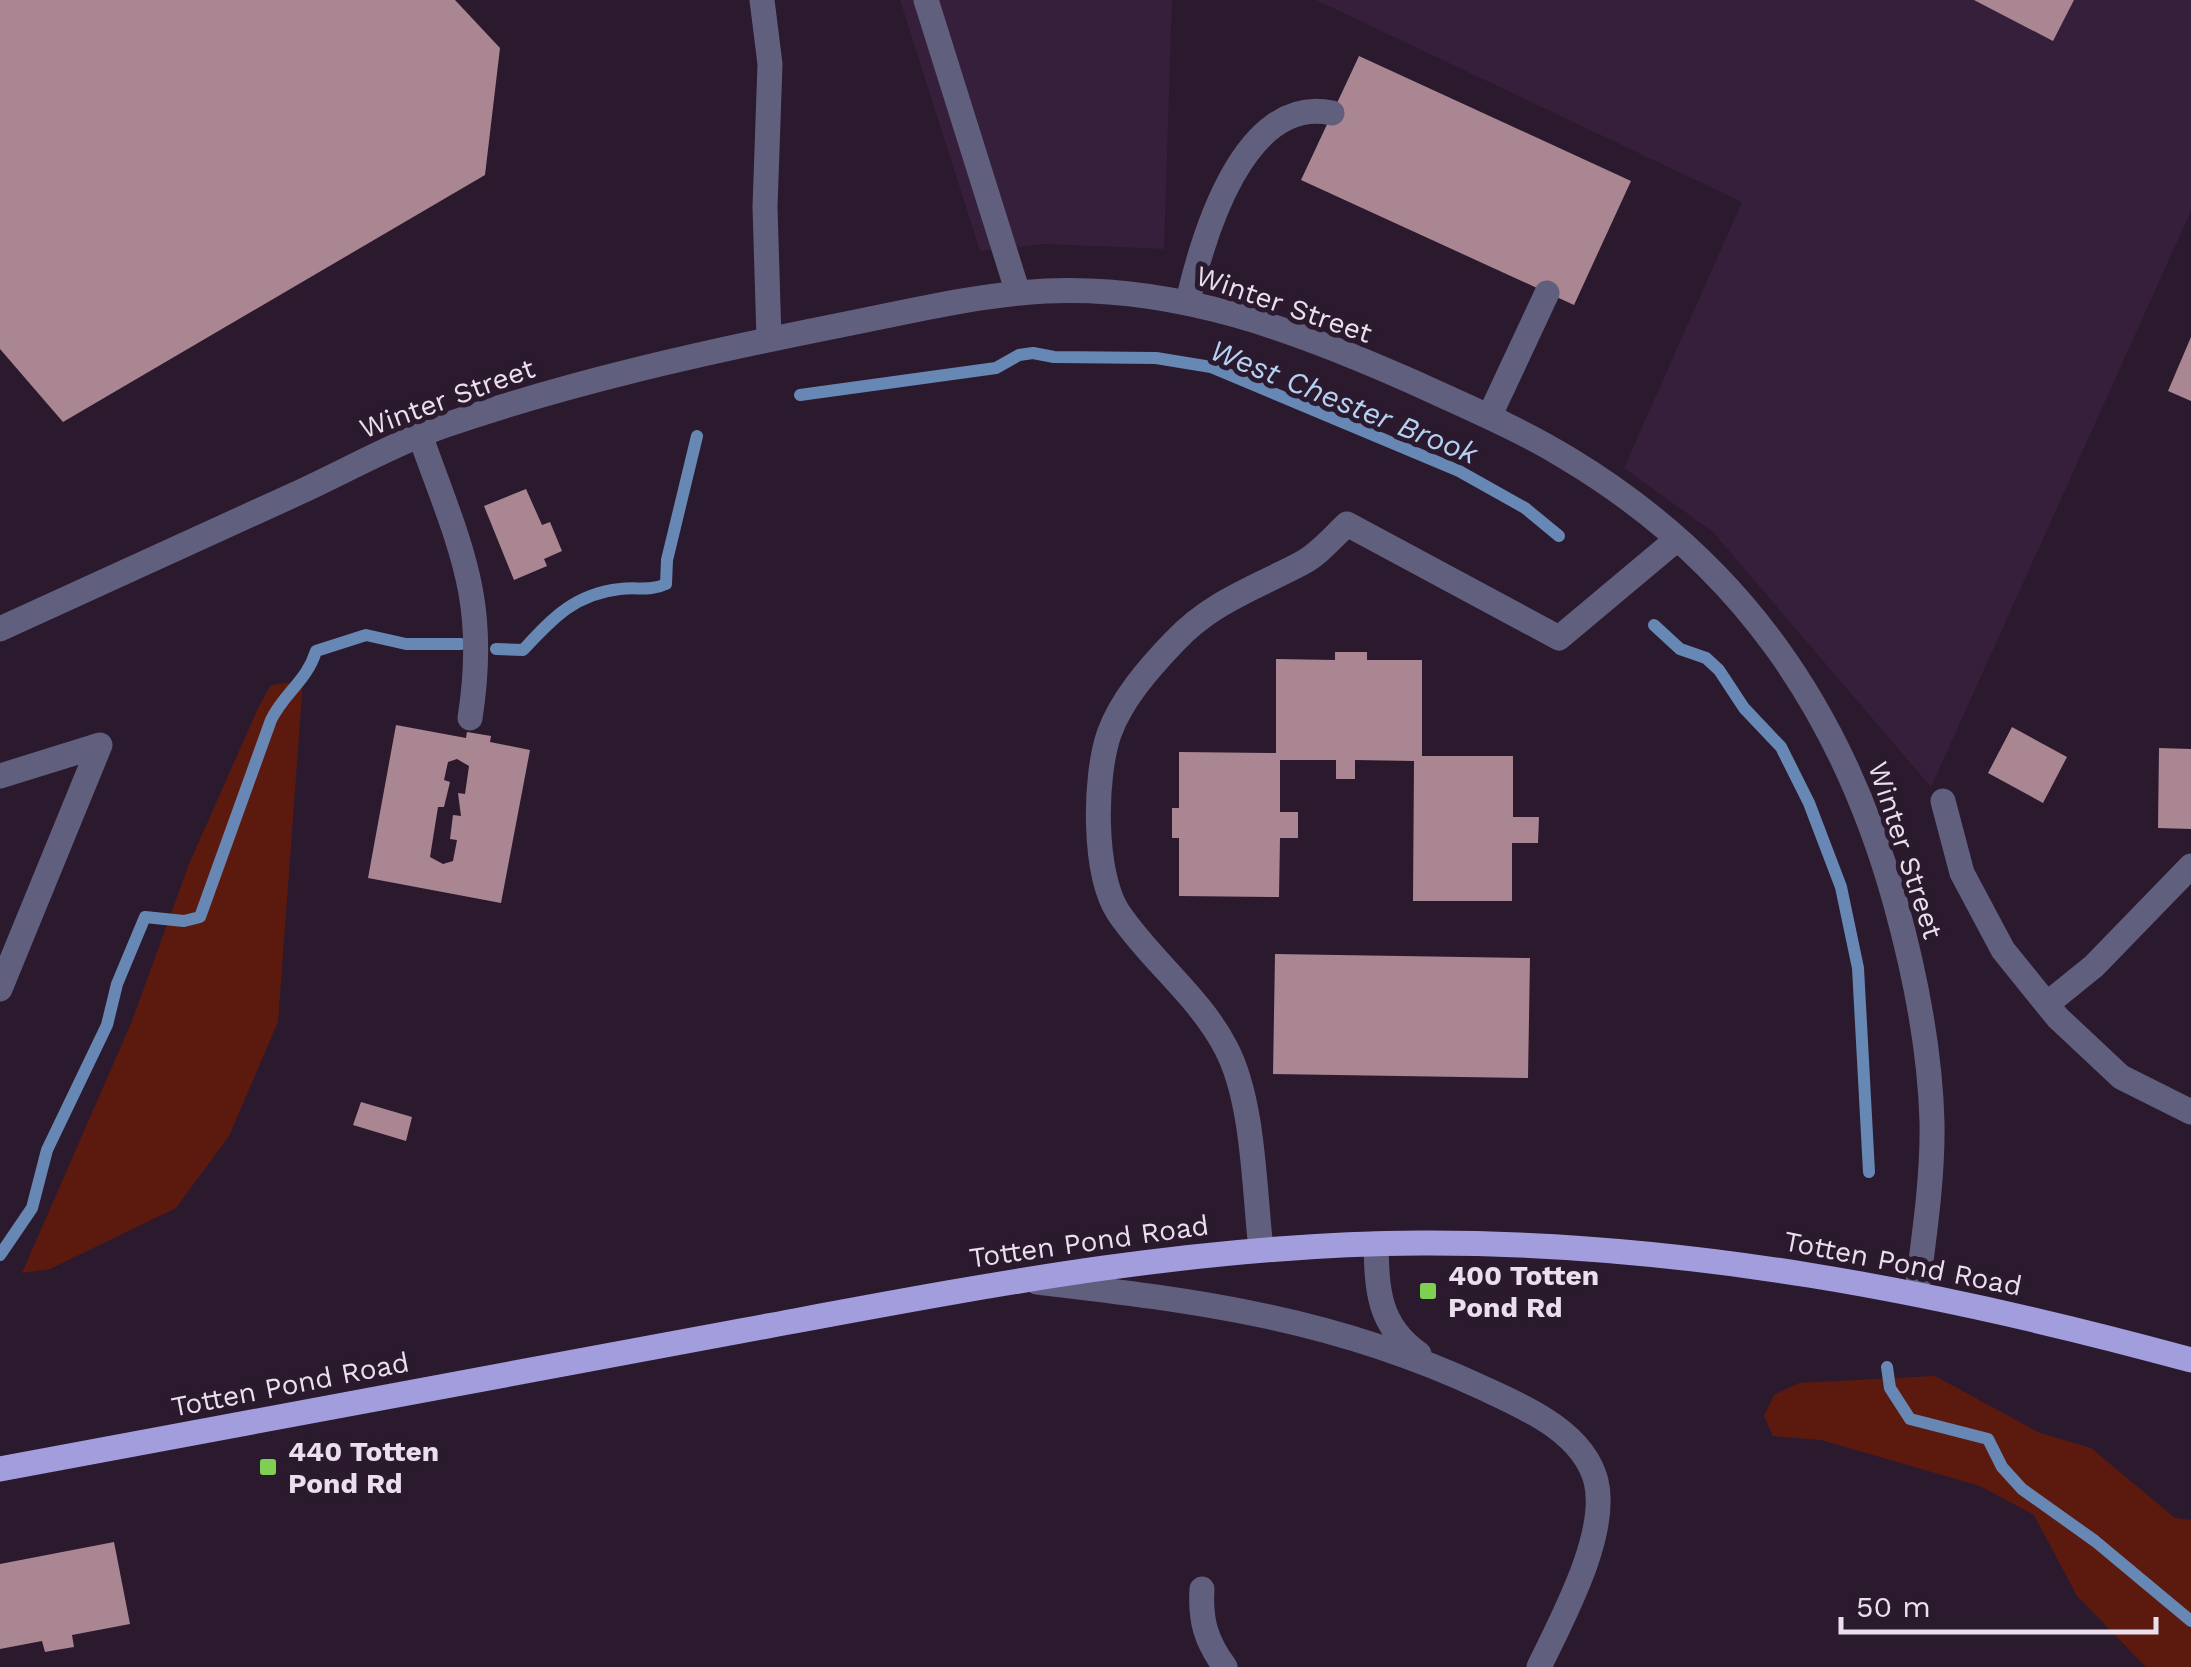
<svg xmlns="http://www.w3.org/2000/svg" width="2191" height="1667" viewBox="0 0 2191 1667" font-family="'Work Sans',sans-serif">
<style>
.built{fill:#361f3a}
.green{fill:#5c1a0f}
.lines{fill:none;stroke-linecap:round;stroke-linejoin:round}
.stream{stroke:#6788b4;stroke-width:12}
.building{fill:#aa8692;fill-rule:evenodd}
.minor{stroke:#615f7e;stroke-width:25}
.major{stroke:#a29ddd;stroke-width:25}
.poi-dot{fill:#7fd052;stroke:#2b192e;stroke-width:4}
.labels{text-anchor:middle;stroke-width:10;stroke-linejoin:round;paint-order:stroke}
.street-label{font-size:28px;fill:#ebdfed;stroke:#2b192e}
.poi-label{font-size:28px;font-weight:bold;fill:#ebdfed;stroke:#2b192e;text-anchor:start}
.water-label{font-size:30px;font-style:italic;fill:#b5d1f2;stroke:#2b192e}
</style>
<rect width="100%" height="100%" fill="#2b192e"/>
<path class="built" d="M900,0H1172L1164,249L1043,244L980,251Z
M1316,0H2191V211L1931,787L1713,532L1624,468L1742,202Z"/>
<path class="green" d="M303,681L278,1022L229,1136L176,1208L50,1269L22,1273L132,1021L189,864L259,706L271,685Z
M1935,1376L2040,1433L2091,1448L2175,1518L2191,1520V1667H2146L2077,1596L2034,1515L1980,1486L1821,1440L1773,1436L1764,1416L1774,1395L1799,1383Z"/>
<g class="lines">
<path class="stream" d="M800,395L996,368L1019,355L1033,353L1054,357L1156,358L1211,367L1459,471L1525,508L1559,536
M1654,625L1680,649L1706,658L1719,670L1744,708L1781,747L1809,803L1841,887L1858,968L1869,1172
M496,649L523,650C552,619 574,594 620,589C635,587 652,591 666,584L667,560L697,436
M0,1255L32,1208L47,1150L107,1025L117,984L145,917L184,921L200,917L271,720C284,693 307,681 316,651L366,635L406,644H461
M1887,1367L1890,1388L1910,1419L1988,1439L2002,1467L2022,1489L2095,1541L2191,1621"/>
</g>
<path class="building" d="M0,0H455L500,48L485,175L63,422L0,349Z
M1974,0H2074L2053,41Z
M1359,56L1631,181L1574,305L1301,180Z
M2191,337V401L2168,391Z
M526,489L542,525L550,522L562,551L544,559L547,566L514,580L484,506Z
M1335,652H1367V660H1422V756H1513V817H1539L1538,843H1512V901H1413L1414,761L1355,760V779H1336V760H1280V812H1298V838H1280L1279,897L1179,896V838H1172V808H1179V752L1276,753V659L1335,660Z
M396,725L466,738L467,732L491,736L490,742L530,750L501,903L368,878ZM457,759L469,766L465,794L458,793L461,816L453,815L450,839L457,840L453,861L443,864L430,857L438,807H444L450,782L444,780L448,762Z
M2012,727L2067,757L2043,803L1988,773Z
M2159,748L2191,749V829L2158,828Z
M1275,954L1530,958L1528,1078L1273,1074Z
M361,1102L412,1117L406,1141L353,1125Z
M114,1542L130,1624L72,1635L74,1647L56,1650L45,1652L42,1641L0,1649V1564Z"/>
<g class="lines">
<path class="minor" d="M762,0L770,64L765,207L769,339
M926,0L1018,293
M1188,301C1203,236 1244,94 1332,113
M1489,417L1547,293
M420,435C459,545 489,598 470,718
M0,629C100,583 200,537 300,492C348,470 393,444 443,426C568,383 697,354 826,328C899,314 972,295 1046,291C1177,285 1296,330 1413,382C1465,406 1518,428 1567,458C1740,562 1841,709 1895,901C1915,973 1930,1047 1932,1122C1933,1179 1924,1236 1917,1292
M0,776L100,745L0,989
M1943,801L1962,873L2003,950L2058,1018L2121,1077L2191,1112
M2047,1004L2094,966L2191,866
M1376,1244C1377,1290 1378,1325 1419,1354
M1261,1249C1254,1189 1254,1101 1226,1048C1200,997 1150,960 1118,912C1093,873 1094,778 1109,734C1121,700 1149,668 1174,642C1211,602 1255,588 1302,563C1319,554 1333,537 1347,524L1559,638L1676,540
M1037,1282C1199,1301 1333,1318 1483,1388C1526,1408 1583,1432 1596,1481C1609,1534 1562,1619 1539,1667
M1202,1589C1200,1621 1206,1641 1225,1667"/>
<path class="major" d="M0,1469C245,1423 490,1378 735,1332C963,1290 1188,1244 1421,1243C1684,1242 1939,1291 2191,1360"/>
</g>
<g class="poi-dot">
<rect x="1418" y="1281" width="20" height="20" rx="5"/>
<rect x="258" y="1457" width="20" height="20" rx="5"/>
</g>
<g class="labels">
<g class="street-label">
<text transform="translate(1284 304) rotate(19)" y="10">Winter Street</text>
<text transform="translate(447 398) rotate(-20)" y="10">Winter Street</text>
<text transform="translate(1906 850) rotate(72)" y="10">Winter Street</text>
<text transform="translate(1089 1241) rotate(-8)" y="10">Totten Pond Road</text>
<text transform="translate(1903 1263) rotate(11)" y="10">Totten Pond Road</text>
<text transform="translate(290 1384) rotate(-11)" y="10">Totten Pond Road</text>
</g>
<g class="poi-label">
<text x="1448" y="1285">400 Totten<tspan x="1448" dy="32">Pond Rd</tspan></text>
<text x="288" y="1461">440 Totten<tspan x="288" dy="32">Pond Rd</tspan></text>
</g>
<g class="water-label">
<text transform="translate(1344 402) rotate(22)" y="10">West Chester Brook</text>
</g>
</g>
<path d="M1841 1617v15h315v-15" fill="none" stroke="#ebdfed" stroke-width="5"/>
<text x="1856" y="1617" font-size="30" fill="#ebdfed" stroke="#2b192e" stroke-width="8" paint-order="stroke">50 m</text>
</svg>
